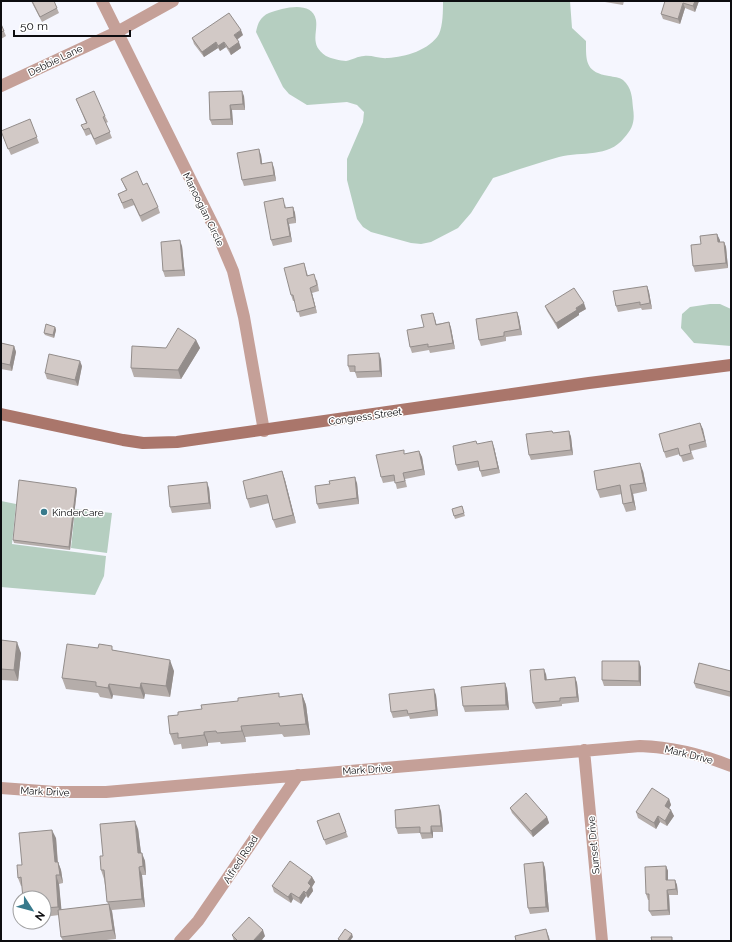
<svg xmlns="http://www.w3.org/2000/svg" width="732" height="942" viewBox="0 0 732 942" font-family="Raleway,sans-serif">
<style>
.green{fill:#b5cec0}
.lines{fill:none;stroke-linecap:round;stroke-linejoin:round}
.street{stroke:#c5a098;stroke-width:12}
.secondary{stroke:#aa766b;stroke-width:12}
.wall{fill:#b5adaa}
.shaded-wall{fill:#938d8b}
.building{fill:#d2c9c6;stroke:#938d8b}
.poi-dot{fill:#387a8c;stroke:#fff;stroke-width:1.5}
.labels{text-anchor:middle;stroke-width:3;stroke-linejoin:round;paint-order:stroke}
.street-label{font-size:10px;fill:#0d0d10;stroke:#fff}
.poi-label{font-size:10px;fill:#0d0d10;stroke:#fff;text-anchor:start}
</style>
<rect width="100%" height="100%" fill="#f5f6fe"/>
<path class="green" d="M443,1H570L572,28L586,41C586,61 585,72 609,76C614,77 619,77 623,80C632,88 632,97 633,108C635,121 633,128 624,138C608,158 583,151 559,157C537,163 515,171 493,178L471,213L458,228L431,242L421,244L411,243L371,232L363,227L357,219L347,180V159L363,122L364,112L357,105L347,102L307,105L289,94L283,87L256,32C258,23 260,17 269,13C283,8 312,0 316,20C318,33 309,45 326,56C330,58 341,61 346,61C352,60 358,56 364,56C372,55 380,59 388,58C405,57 430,50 439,34C443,25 443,11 443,1Z
M710,304H720L731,309V346L694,343L681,328L682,314L690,307Z
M1,501L16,504L12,544L106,556L104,576L95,595L1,587Z
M75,509L112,513L107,553L71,548Z"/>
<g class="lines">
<path class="street" d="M102,1L217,233L233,271L244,317L264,431
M1,86L117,32L173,1
M584,750L602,941
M1,788L55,792H106L640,746C672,747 701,754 731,766
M180,941L198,921L298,775"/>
<path class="secondary" d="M1,414L123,440L143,443L177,442L589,383L731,365"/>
</g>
<path class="wall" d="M31,1H54L59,13L42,22Z
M605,1H624L623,5L605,2Z
M665,1H699L695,12L685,8L680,24L663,19L661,14Z
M1,24L6,36L1,39Z
M243,35L237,40L241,48L231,55L226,47L220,51L218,48L204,57L194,44L192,38Z
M209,92L244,96L245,110H232L233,125H212L210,120Z
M76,99L105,116L108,122L106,123L112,138L96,145L91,134L86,136L81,125L86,123Z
M30,119L39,143L11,155L3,137Z
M261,155L262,164L274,168L276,181L244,186L242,180Z
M121,179L143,185L158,207L160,213L142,222L134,205L124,209L118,194L126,190Z
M285,204L286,208L293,207L295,213L296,223L289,224L292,242L273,246L271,240Z
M717,234L720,242H724L726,247L728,268L695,272L693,266L701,244Z
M182,246L185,276L165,277L163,271Z
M304,263L308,276L317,280L319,291L312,293L317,313L300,317L295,301H293L291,295Z
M647,286L649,292L652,309L642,310L641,308L618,312L616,306Z
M545,306L586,309L579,313V315L558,329L547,311Z
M517,312L519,318L522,335L506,337V341L481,346L479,340Z
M435,319L436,324L449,322L451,328L455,349L430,353L429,350L412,353L410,347L424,327Z
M55,327L56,330L54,338L45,335L44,333Z
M196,340L200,348L181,379L134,377L131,368L166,348Z
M1,343L14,346L16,352L12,371L1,369Z
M381,359L382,377L357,378L355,372H350L348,366Z
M82,366L78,386L47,379L45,373Z
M700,423L707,447L691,451L694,459L683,462L680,454L666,458L664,452Z
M552,431L553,433L569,431L571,437L573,455L531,460L529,455Z
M494,447L500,473L482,477L479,467L458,471L456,465Z
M419,451L422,457L425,475L405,479L407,487L397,489L395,481L383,483L381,477L405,454Z
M282,471L285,480L296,523L276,528L273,520L269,503L250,508L247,499Z
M643,471L647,491L633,494L636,510L626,512L623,504L622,494L600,498L597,490Z
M357,483L359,504L319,509L317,504L330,484Z
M209,488L211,509L172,513L170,507Z
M77,490L70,550L14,543L13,540Z
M462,506L465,516L455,519L454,516Z
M1,640L21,653L18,681L1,680Z
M98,648L114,650L174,671L170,697L145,694L144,699L113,695L112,699L100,697L98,693L66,689L62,678Z
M641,667V686H604L602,680Z
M731,671V697L696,688L694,683Z
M546,674L547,680L575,677L577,683L579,702L562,704V706L536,709L533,703Z
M505,683L507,689L509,710L465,712L463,706Z
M302,694L306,705L310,735L284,737L282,734L245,737L246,742L221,744L220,742L208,743V746L182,749L181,744L174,745L170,734L178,715L202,709Z
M436,695L438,716L410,719L409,716L393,718L391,712Z
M669,799L671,805L669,808L674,816L667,826L660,822L656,829L638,818L636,812Z
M510,808L547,817L549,823L533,837L512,813Z
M441,811L443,832H433V838L422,839L420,833L398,834L396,828Z
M339,813L348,837L326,845L317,821Z
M138,829L141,853L145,861L146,875H142L145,907L112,910L116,939L97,941H63L61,937L59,915L44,917V898L22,886H21L18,878L22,865L56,838L58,862L61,870L63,883L59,884L61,910L108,904L104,879L101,870L103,856Z
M543,862L545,868L549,912L530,914L528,908Z
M666,866L668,871V880H675L677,885L678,895H669L670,915L652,916L649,911V900H648L646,894Z
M312,877L315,882L312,887L313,891L308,898L306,896L301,904L293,899L291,903L274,892L272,886Z
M232,935L265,936L261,941H234Z"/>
<path class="shaded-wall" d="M695,1H699L695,12L693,6Z
M683,3L685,8L680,24L678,19Z
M241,30L243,35L236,40L234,35Z
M216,42L218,48L204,57L202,52Z
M224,42L226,47L220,51L218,46Z
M239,42L241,48L231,55L229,49Z
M242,91L244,96L245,110L243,104Z
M230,105L232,110L233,125L231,119Z
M259,149L261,155L263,170L261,164Z
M272,162L274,168L276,181L274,175Z
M293,207L295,213L296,223L294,217Z
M287,219L289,224L292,242L290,236Z
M717,234L720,240V248L718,242Z
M180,240L182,246L185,276L183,270Z
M724,242L726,247L728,268L726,263Z
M647,286L649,292L652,309L650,303Z
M310,288L312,293L317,313L315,307Z
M584,303L586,309L579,313V315L558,329L556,323L576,308Z
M517,312L519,318L522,335L520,329Z
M433,313L435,319L438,330L436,325Z
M449,322L451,328L455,349L453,343Z
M55,327L56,330L54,338L53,335Z
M196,340L200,348L181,379L178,370Z
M14,346L16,352L12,371L10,365Z
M379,353L381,359L382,377L380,371Z
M80,361L82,366L78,386L75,380Z
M700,423L703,429L707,447L705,441Z
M569,431L571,437L573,455L571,450Z
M492,441L494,447L500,473L498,468Z
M419,451L422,457L425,475L423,469Z
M640,463L643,471L647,491L644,483Z
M282,471L285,480L296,523L293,515Z
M355,477L357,483L359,504L357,498Z
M207,482L209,488L211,509L209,503Z
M630,485L633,494L636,510L633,502Z
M76,488L77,490L70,550L69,547Z
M17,642L21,653L18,681L14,670Z
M170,660L174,671L170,697L166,686Z
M639,661L641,667V686L639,681Z
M544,669L546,674L547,686L545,680Z
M575,677L577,683L579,702L577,697Z
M141,683L145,694L144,699L140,688Z
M505,683L507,689L509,710L506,705Z
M109,684L113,695L112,699L108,688Z
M434,689L436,695L438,716L436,710Z
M302,694L306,705L310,735L306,724Z
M241,726L245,737L246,742L242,731Z
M204,732L208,743V746L204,735Z
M669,799L671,805L667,812L665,806Z
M439,805L441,811L443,832L441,826Z
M671,810L674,816L667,826L665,821Z
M658,816L660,822L656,829L654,823Z
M547,817L549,823L533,837L531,831Z
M135,821L138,829L142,861L138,853Z
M431,826L433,832V838L431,833Z
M52,830L56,838L58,870L55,862Z
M142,853L145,861L146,875L143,866Z
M58,862L61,870L63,883L60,875Z
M543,862L545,868L549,912L546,907Z
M666,866L668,871V886L666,880Z
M139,867L142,875L145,907L142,899Z
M56,875L59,884L62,915L58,907Z
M312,877L315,882L312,887L313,891L308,898L306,893L308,883Z
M675,880L677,885L678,895L676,889Z
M667,890L669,895L670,915L668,910Z
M304,891L306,896L301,904L299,898Z
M291,893L293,899L291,903L288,897Z
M109,904L112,912L116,939L113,930Z
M546,929L549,937L550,941H549Z
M263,930L265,936L261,941H253Z
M352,934L353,937L350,941H347Z"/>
<path class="building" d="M32,1H54L57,8L40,17Z
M665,1H695L693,6L683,3L678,19L661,14Z
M229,13L241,30L234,35L239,42L229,49L224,42L218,46L216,42L202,52L192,38Z
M1,24L4,31L1,32Z
M94,91L105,116L103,117L110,132L94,139L89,128L84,130L81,125L87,123L76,99Z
M242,91L243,104L230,105L231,119L210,120L209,92Z
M30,119L37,137L8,149L1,131Z
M259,149L261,164L272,162L274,175L242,180L237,153Z
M137,171L143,185L147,183L158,207L140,216L132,199L122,203L118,194L127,190L121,179Z
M283,198L285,208L293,207L294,217L287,219L290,236L271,240L264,202Z
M717,234L718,242H724L726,263L693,266L691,245L701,244L700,236Z
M180,240L183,270L163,271L161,242Z
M304,263L307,276L314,274L317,285L310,288L315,307L297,312L293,295H291L284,268Z
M647,286L650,303L640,305V302L616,306L613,291Z
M574,288L584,303L576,308L577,310L556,323L545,306Z
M517,312L520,329L504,332V336L479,340L476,319Z
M433,313L436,325L449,322L453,343L428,347V344L410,347L407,330L424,327L421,315Z
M46,324L55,327L53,335L44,333Z
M178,328L196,340L178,370L131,368L132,346L166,348Z
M1,343L14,346L10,365L1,363Z
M379,353L380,371L355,372V366H348V355Z
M49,354L80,361L75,380L45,373Z
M700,423L705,441L689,445L691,453L680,456L678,448L664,452L659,434Z
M552,431L553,433L569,431L571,450L529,455L526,434Z
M476,441L477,444L492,441L498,468L480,471L478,461L456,465L453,446Z
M404,450V454L419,451L423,469L403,473L405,481L395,483L394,475L381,477L376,455Z
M640,463L644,483L630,485L633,502L623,504L620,485L597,490L594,471Z
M282,471L293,515L273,520L267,495L247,499L243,481Z
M355,477L357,498L317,504L315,486L330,484L329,481Z
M19,480L76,488L69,547L13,540Z
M207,482L209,503L170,507L168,486Z
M462,506L464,513L454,516L452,509Z
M1,640L17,642L14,670L1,669Z
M67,644L98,648L99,644L112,646V650L170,660L166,686L141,683L140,688L109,684L108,688L96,686V682L62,678Z
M602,661H639V681L602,680Z
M699,663L731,671V692L694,683Z
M544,669L545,680L575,677L577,697L560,698V701L533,703L530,670Z
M505,683L506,705L463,706L461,687Z
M434,689L436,710L408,714L407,710L391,712L389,694Z
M279,693V697L302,694L306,724L280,726L279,723L241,726L242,731L217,733L216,731L204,732V735L178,738V733L170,734L168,716L178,715V712L202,709L201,705L238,701V698Z
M652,788L669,799L665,806L671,810L665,821L658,816L654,823L636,812Z
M526,793L547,817L531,831L510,808Z
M439,805L441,826H431V833H420V827L396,828L395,810Z
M339,813L346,832L324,840L317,821Z
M135,821L138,853H142L143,866L139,867L142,899L107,902L104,870H101L100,856H103L100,824Z
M52,830L55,862H58L60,875H56L58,907L44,908V898H23L21,877L18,878L17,865H22L19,833Z
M290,861L312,877L308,883L311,886L306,893L304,891L299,898L291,893L288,897L272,886Z
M543,862L546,907L528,908L524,864Z
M666,866V880H675L676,889L667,890L668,910L649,911V894H646L645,867Z
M109,904L113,930L61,937L58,910Z
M249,917L263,930L253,941H238L232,935Z
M345,929L352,934L347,941H341L338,939Z
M546,929L549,941H516L515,936Z
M651,937H672V941H652Z"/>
<circle class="poi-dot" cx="44" cy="512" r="4"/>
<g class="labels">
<g class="street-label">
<text transform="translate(55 60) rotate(-26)" y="4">Debbie Lane</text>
<text transform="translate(204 209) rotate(64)" y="4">Manoogian Circle</text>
<text transform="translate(365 416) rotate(-8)" y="4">Congress Street</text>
<text transform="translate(689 754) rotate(14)" y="4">Mark Drive</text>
<text transform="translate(367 769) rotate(-4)" y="4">Mark Drive</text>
<text transform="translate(45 791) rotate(3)" y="4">Mark Drive</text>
<text transform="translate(593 845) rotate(-95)" y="4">Sunset Drive</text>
<text transform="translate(240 859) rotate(-57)" y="4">Alfred Road</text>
</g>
<g class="poi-label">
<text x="52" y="516">KinderCare</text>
</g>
</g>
<rect width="732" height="942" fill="none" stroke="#0d0d10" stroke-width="4"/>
<g transform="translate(32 910) rotate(126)"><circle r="19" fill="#ffffff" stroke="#9e9e9f"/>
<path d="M0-3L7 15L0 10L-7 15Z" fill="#387a8c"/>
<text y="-6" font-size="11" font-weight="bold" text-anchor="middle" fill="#0d0d10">N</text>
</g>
<path d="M14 30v6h116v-6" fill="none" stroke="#0d0d10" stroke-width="2"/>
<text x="20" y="30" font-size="12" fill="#0d0d10" stroke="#ffffff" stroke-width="3" paint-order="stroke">50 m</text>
</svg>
